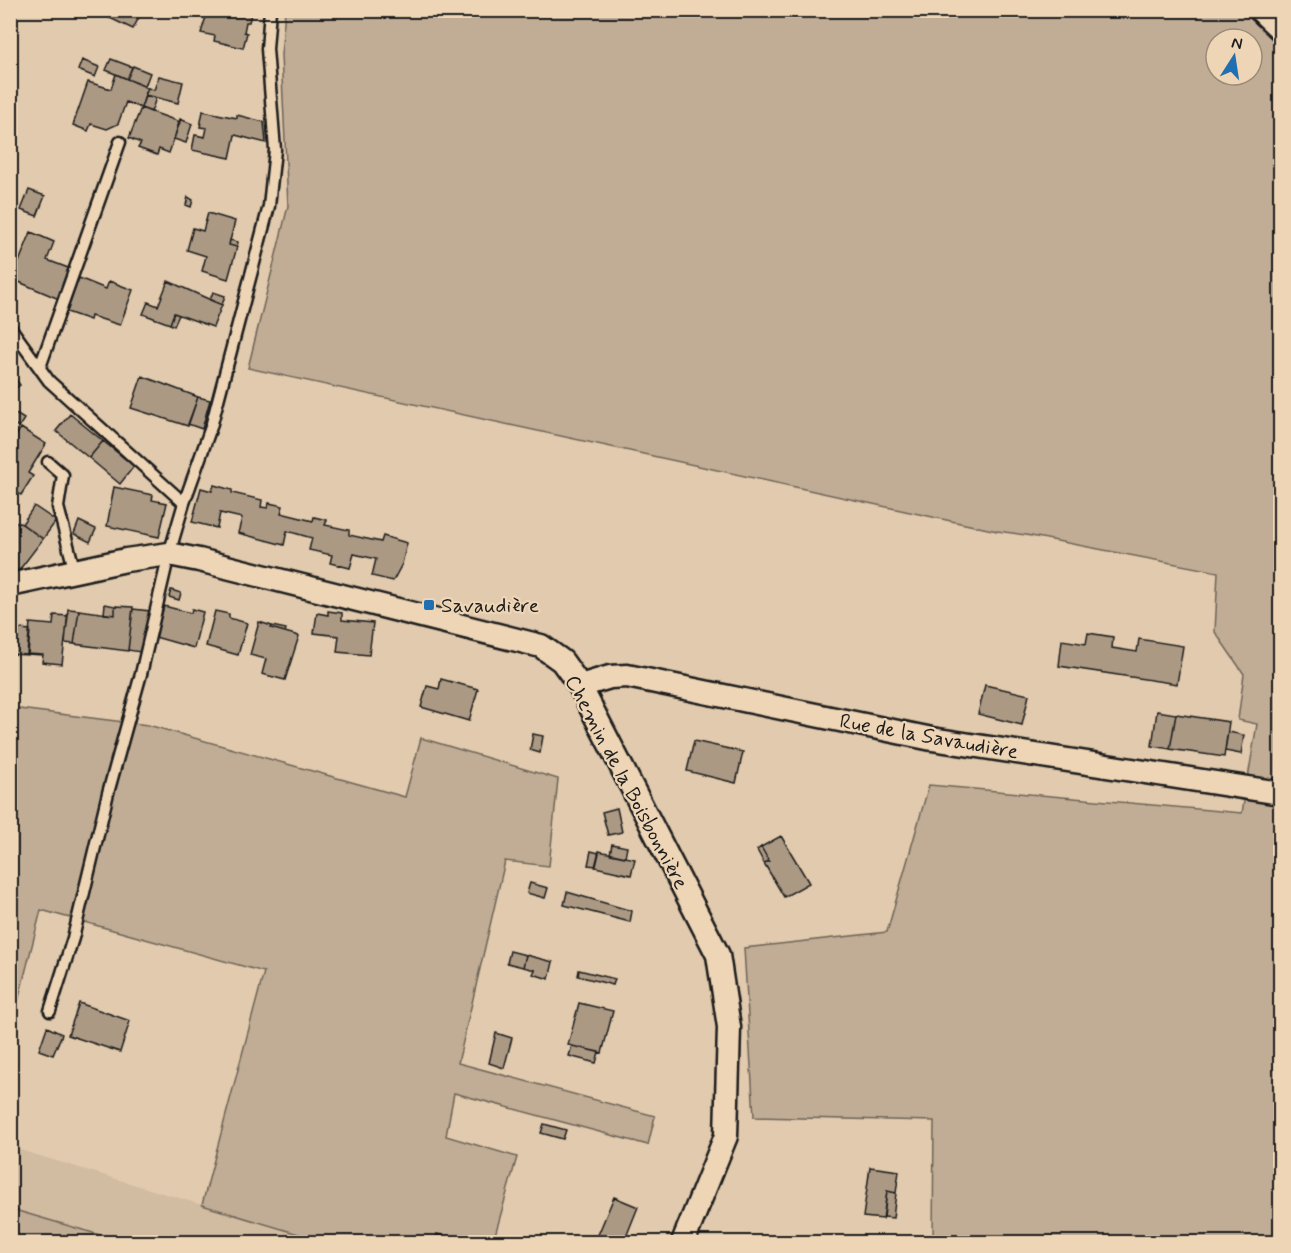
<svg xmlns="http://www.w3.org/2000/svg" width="1291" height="1253" viewBox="0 0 1291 1253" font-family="Mynerve,sans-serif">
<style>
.built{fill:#d1bba1}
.green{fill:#c1ad95;stroke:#6e6458;stroke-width:1.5;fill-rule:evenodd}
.building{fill:#ab9984;stroke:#1c1c1c;stroke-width:1.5}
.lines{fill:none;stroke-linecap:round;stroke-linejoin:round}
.service-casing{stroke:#1c1c1c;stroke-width:15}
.minor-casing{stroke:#1c1c1c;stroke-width:27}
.service{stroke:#eed5b6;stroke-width:10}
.minor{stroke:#eed5b6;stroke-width:22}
.poi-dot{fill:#1f6fb2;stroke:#eed5b6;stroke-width:2}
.labels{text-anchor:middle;stroke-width:4.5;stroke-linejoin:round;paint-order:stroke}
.poi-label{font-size:21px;fill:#1c1c1c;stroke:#eed5b6;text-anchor:start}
.street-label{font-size:21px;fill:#1c1c1c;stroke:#eed5b6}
</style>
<rect width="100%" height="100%" fill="#e1caad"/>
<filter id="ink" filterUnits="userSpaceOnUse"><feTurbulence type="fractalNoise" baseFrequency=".0167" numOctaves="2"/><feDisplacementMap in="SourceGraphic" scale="12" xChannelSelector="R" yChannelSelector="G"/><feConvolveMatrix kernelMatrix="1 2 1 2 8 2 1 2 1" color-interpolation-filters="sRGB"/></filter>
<g filter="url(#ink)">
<path class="built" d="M10,1147L202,1205L325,1242H11Z"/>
<path class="green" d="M285,11H1280V1242H933L934,1121L754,1117L744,948L887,932L929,785L1242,813L1257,724L1238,720L1244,674L1215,632L1218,572L1026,535L997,531L248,368L288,206L281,55ZM1216,39H1252V75H1216Z
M11,708L148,725L405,797L421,738L558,779L549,866L505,861L458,1063L655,1116L648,1145L454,1093L446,1136L517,1157L493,1242H325L202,1205L264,972L41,910L11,1029Z
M11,1209L124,1242H11Z"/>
<path class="building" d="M93,10H125L139,17L133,29Z
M208,10H252L249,22H246L244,32L247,33L243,48L214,41L215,36L201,33Z
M111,59L132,67L127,79L106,70Z
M82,60L99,67L95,77L78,70Z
M133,66L150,73L145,86L127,79Z
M116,74L148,88L141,108L126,102L118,124L107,129L91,124L88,131L73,125L88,82L111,89Z
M159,76L183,82L178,103L145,95L148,88L154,90Z
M145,95L156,98L151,112L141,108Z
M141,108L180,122L169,153L159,149L157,155L138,148L141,143L129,138Z
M203,111L237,118V115L264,122L266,143L235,135L230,158L192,150L195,135L205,137L207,128L200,127Z
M180,119L192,124L186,143L174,139Z
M29,190L45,196L37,216L21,210Z
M188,197L193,200L191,207L186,205Z
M208,213L235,221L229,245L237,247L228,279L202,271L206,256L187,250L193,228L203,231Z
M31,232L54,242L47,260L71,269L59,299L12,279Z
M230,240L238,242L237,247L229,245Z
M79,278L106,289L109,281L133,290L120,325L91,316L90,320L67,312Z
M168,281L222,305L213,327L174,313L170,324L143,314L148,302L158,306Z
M213,292L225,296L222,305L210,300Z
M174,313L179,315L174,326L170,324Z
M10,371L20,385L10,392Z
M142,376L198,397L188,426L131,408Z
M198,397L210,400L202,429L188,424Z
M11,411L24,419L19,427L10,422Z
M70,414L103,441L89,458L56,431Z
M21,428L46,444L28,473L33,476L21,495L10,489V444Z
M103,441L134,466L120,484L89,458Z
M214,485L232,490V493L262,500L261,507L268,508L269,503L283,506L281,513L313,521L314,517L327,520L325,525L349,530V535L381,542L383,536L407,543L402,564L393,581L372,576L376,559L354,554L350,568L330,563L332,555L309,550L312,538L287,531L284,545L238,533L242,518L220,513L217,528L192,522L201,488L212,491Z
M114,487L153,495L152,500L167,503L159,537L107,526Z
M10,489L18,494L10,505Z
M34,506L56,521L43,539L22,524Z
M10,520L22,524L43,539L17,573L10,568Z
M79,521L96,529L90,542L74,534Z
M171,590L181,593L179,600L169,597Z
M105,604L115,606V615L104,614Z
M115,606L133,607L128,651L74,644L79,610L115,615Z
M164,606L191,613L192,609L203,612L194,648L155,637Z
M68,609L79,610L74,644L65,643Z
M133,609L150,611L140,652L128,650Z
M215,611L229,614V618L247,623L238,655L206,646Z
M328,611L342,613V620L373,623L369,655L337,652L339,636L314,633L317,613L328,615Z
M54,615L68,616L62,664L42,662L43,655L27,654L30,623L53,625Z
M259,622L272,626L271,628L299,636L285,680L262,674L266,659L250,655Z
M272,626L286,629L285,632L271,628Z
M10,628L30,630L28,655L10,654Z
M1088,633L1113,637L1112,648L1137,652L1139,639L1183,646L1177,684L1059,666L1062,640L1086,644Z
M441,679L478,689L469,721L421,707L427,686L439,689Z
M985,685L1029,695L1022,725L978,714Z
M1157,711L1176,714L1170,749L1152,746Z
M1176,714L1229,722L1224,757L1170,749Z
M1228,732L1244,735L1241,754L1225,751Z
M533,734L543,736L540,753L530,750Z
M694,741L743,752L736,783L687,771Z
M617,808L622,832L608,835L602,812Z
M781,836L809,883L784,897L764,863L769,861L761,847Z
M612,844L627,847L625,857L610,854Z
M761,847L769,861L764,863L757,850Z
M591,851L599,853L596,866L588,865Z
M599,851L635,859L631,875L595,867Z
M530,883L548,888L545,898L527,893Z
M567,892L632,911L630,922L564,905Z
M510,951L526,955L523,967L507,963Z
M526,955L553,962L549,979L533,974L535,970L523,967Z
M579,970L615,979L613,985L578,976Z
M79,1003L130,1021L120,1052L68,1035Z
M579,1003L613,1011L602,1053L568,1045Z
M47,1027L62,1034L53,1055L39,1050Z
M496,1033L512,1038L504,1068L489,1063Z
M572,1046L599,1052L596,1063L569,1056Z
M544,1124L566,1130L563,1139L541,1133Z
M870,1167L899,1171L896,1193L887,1191L883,1219L863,1217Z
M887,1191L896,1193L893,1218L884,1217Z
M614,1197L638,1207L624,1242H595Z
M437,1234L469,1242H435Z
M10,1236L25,1240L24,1242H10Z"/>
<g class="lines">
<defs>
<path id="service" d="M10,327L49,381L184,503
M40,367L120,142
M48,462L63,475L58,507L75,572
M50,1011L73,938L108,793L141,674L169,554L184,503L211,427L269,206L275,150L267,49L270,10"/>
<path id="minor" d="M1260,10L1280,29
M10,585L126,560L169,554L199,560L541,646L562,661L580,686L718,955L729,1027L726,1136L683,1242
M580,686L610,677L627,676L932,739L1280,793"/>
</defs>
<use href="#service" class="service-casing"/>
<use href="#minor" class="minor-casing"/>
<use href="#service" class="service"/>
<use href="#minor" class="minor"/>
</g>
</g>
<rect class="poi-dot" x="423" y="599" width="12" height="12" rx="3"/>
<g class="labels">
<g class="poi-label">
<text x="441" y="612">Savaudière</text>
</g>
<g class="street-label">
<text transform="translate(929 736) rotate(10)" y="7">Rue de la Savaudière</text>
<text transform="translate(627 782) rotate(62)" y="7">Chemin de la Boisbonnière</text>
</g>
</g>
<rect width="1291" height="1253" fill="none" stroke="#eed5b6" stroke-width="36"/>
<rect x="18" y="18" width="1255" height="1217" fill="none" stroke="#1c1c1c" stroke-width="2" filter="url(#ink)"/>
<g transform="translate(1234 57) rotate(12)"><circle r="28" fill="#eed5b6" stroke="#9a8b78" stroke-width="1.5"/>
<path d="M0-4.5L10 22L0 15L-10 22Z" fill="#1f6fb2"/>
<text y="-9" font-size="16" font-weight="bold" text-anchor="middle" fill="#1c1c1c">N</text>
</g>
</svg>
